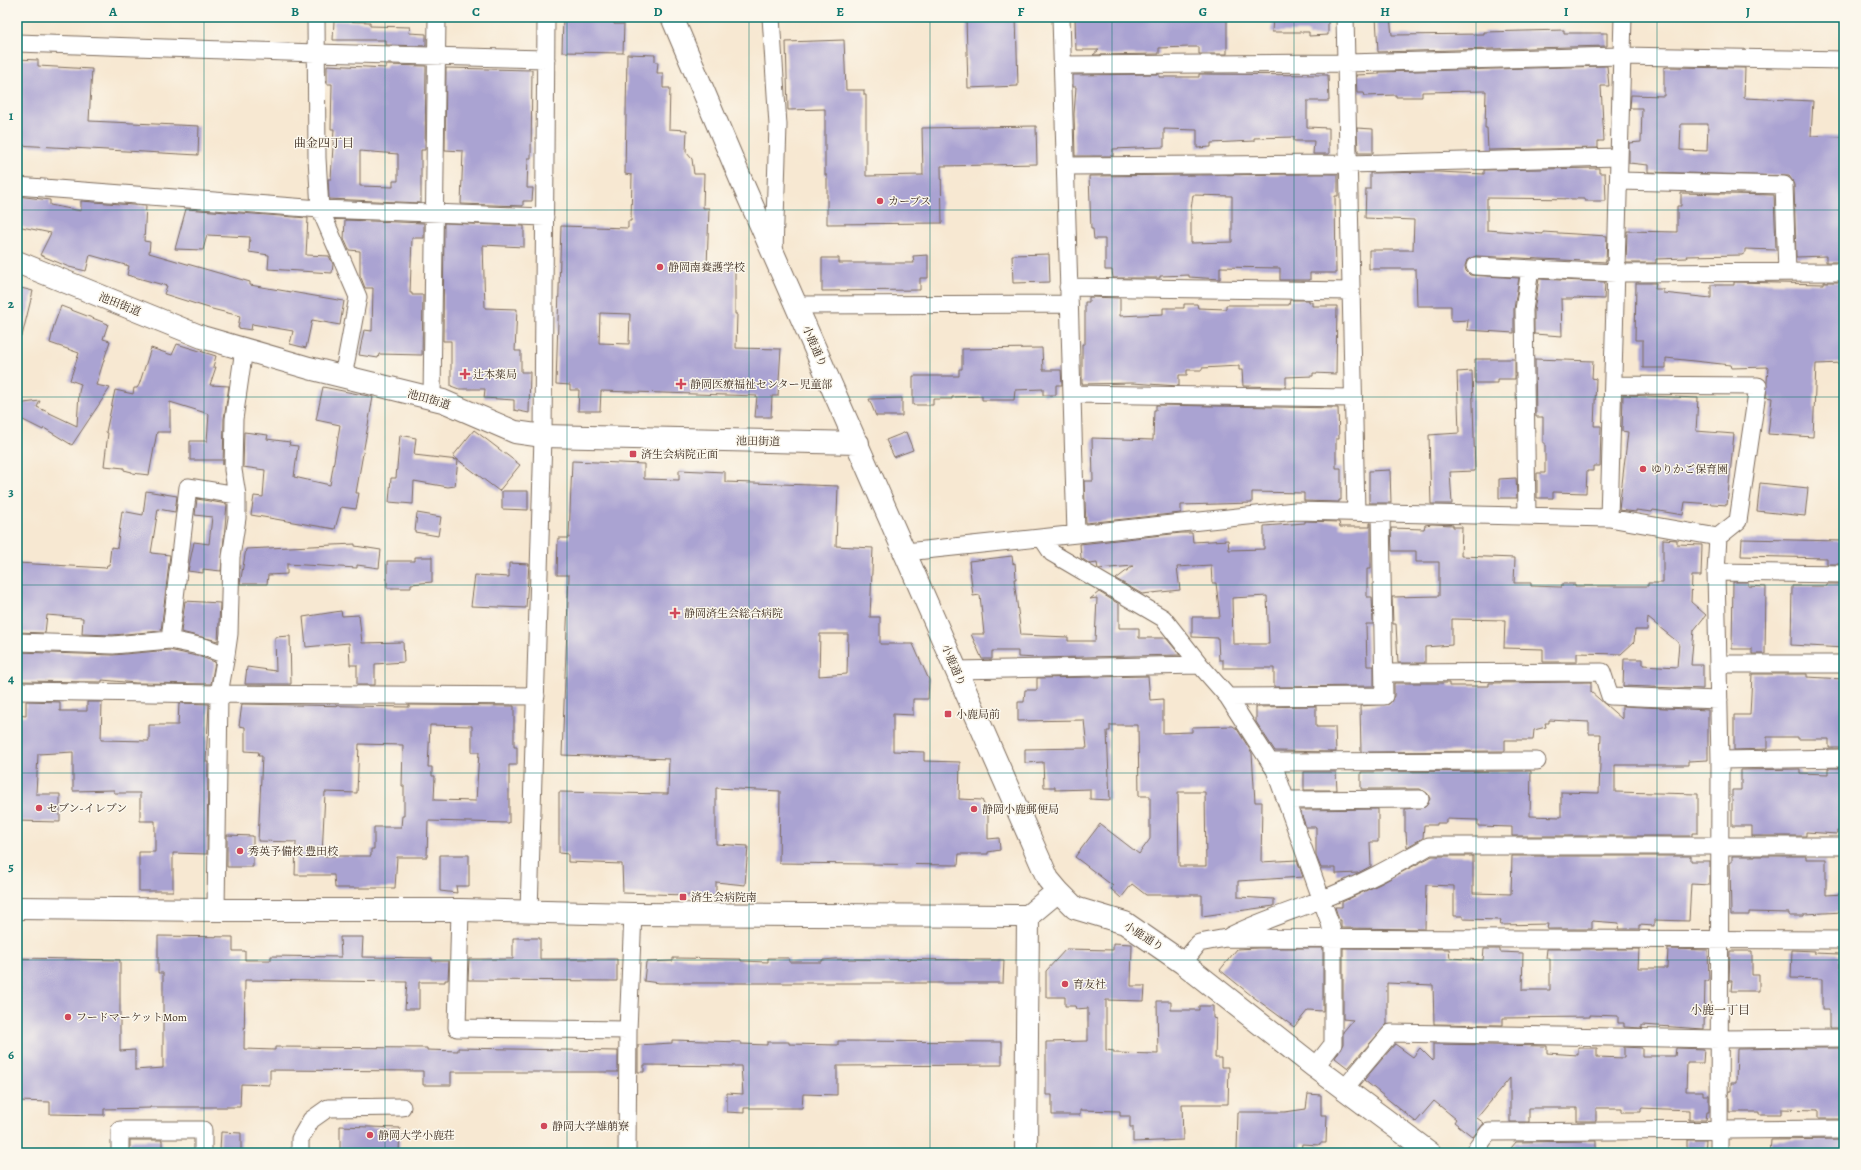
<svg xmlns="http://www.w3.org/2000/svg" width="1861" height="1170" viewBox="0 0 1861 1170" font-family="Alegreya,'Noto Serif JP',serif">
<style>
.building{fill:#aaa3d2;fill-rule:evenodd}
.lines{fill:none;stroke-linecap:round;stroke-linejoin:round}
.minor-casing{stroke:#7d6c5d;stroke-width:19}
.tertiary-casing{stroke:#7d6c5d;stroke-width:24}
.minor{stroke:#fff;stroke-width:17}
.tertiary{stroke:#fff;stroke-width:22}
.grid{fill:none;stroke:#0f766e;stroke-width:1;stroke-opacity:0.55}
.poi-dot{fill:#d1495b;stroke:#fbf7ec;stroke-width:1.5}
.labels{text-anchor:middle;stroke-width:3;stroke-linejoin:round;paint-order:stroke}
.poi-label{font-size:11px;fill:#3b2a1e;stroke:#fbf7ec;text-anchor:start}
.street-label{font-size:11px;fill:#3b2a1e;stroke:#fbf7ec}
.neighbourhood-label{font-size:12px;fill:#3b2a1e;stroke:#fbf7ec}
.neatline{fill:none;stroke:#0f766e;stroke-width:1.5}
.grid-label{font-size:13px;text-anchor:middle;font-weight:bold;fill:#0f766e}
</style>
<rect width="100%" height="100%" fill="#fbf7ec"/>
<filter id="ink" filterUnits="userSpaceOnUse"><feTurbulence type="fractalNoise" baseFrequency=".025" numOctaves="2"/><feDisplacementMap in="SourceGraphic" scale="8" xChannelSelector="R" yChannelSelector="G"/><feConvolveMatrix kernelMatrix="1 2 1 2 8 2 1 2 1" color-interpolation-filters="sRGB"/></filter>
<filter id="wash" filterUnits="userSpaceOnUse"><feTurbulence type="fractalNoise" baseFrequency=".012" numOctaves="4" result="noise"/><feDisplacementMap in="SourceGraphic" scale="16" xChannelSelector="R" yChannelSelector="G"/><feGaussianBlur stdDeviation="0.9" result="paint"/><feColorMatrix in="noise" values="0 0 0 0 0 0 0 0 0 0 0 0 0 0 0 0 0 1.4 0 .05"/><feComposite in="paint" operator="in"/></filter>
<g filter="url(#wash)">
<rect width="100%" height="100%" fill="#f7e8d2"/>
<g id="blocks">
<path class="building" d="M563,17H614V24H624L623,53L562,52Z
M966,17H1016L1018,86L968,88Z
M1075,17H1227V54H1199V47H1190L1159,48V54L1093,55L1099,50H1076Z
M1273,17H1317V20H1328V35L1309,36V32H1272Z
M1376,17H1390L1392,35L1484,34V32L1564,30V33H1607V46L1378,52Z
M334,21L370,22V26L410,27L409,33L426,34V46L386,45V40H333Z
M844,40L846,90H864V95H866V176L923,175L922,128L1036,126L1037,164L941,166L942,223L827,224V175H825V109L788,110L786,42Z
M627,54L655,55V62H658L657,73H663V88H670L669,129L687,130L686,152L692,159L694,174H704L703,208H709L707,268L735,269V314H737L736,348L781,349L778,396H772L771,417H755L757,396L601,391L600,411H578L579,390H570V385L556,384L561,226L628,228V221H631L632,175L625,174ZM600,313L630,314L629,344L599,343Z
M17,59L38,60V66L92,69L89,121L199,126L198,155L17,145Z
M327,65L386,68V65L426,66L425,150H421V203L329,199L328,179H331L334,129H331L332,84H327ZM360,151L398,154V181H393V187L360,186Z
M1607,66L1609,86H1601L1604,141H1598V148L1488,150L1487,128H1485L1486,91L1422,92V97H1396V95L1365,96L1364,93H1357L1356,75L1379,74V72Z
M1667,67L1745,68L1744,98L1813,101L1811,136L1844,137V262H1826V256L1796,257L1794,185L1792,180L1789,176L1648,172V165L1629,163V143L1641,142L1642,108H1630L1631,95L1664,96V68ZM1681,124H1708L1707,151L1680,150Z
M446,68L532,70L531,158H528L527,188H533L532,201H523V206L461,204L463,151L445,150Z
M1159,74V77H1199V74L1328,75L1329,101H1307V127L1329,128V154H1313L1314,141H1294V137L1254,138V141L1211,143V147L1197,148V130L1164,129V147L1113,149V156H1075L1074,114L1076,87H1073V75Z
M1357,128L1373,129V153H1358Z
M1599,168V173H1605L1606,201H1585V199L1487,198V230L1543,234V232L1607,236L1606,262L1476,256L1467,260L1465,266L1466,271L1470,275L1519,278L1514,309V333L1467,330L1468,320L1451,321V306H1417L1416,269H1369V250H1413L1414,220L1365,218L1366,189H1370V173L1438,172L1484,174V170Z
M1308,174H1338V196H1335L1336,273H1310V280H1280V268L1220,267V279L1189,277V275L1160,276V278H1113L1112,270H1105V239H1094L1093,229H1091L1089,176ZM1193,195L1232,196V242L1191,243V209Z
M1681,193L1774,195L1776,250L1745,249V253L1742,255L1686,256L1687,258L1656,259V263H1626L1627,231L1677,232V206H1681Z
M17,196L50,200V205L81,211V201L146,206L144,241L150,242L149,253L250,282V285L344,301L340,325L312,320L306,348L290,344L293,331L252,324L251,330L238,328L240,316L212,309L164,294L167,286L127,275L129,266L90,255L86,271L69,267L40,255L51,233L17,226Z
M186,209L308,218L306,255L329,256L333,264L332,273L268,269L269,255L249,252L250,237L207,235L203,250L175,249Z
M345,220L424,223V238H412L410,293H412V295H423L422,355L379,354L378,358L359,355L364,330L372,331L373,288H365L360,275V251L349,250L344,239Z
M444,223L524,226V247L483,245L485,308L517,309L515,351H521V372H530L529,413L514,410V400L484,398L485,389H459L451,386V341H443Z
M1049,254L1050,282L1013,283L1012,255Z
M928,255V278H920V290L822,291V258H839V263H914L913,256Z
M1539,279L1605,282L1604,299L1574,298L1573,299H1561L1562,336L1534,334V311Z
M1734,282L1824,284V282H1843L1844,363L1816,364L1813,437L1768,434L1772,398L1766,397L1768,367L1732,368L1731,365L1666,358V368H1643V340H1635L1636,283H1656L1655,289H1663V293L1711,298V285H1734Z
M17,287L33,291L22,336H17Z
M1089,297L1120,298V316L1163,314V308H1184V304H1197L1198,308L1226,309V305H1289L1290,300H1309V302H1312V306H1337L1336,374L1313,373V376L1286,377V387L1243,386L1242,370H1239V366L1202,368V370H1187V375H1179V386L1132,383L1082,384V344H1085V302H1089Z
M61,306L108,324L103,339L110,341L96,385L110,388L72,445L44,428L43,430L19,418L18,412L24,403L40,401L37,407L77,426L79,392L81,384L70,380L79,353L50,343L54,325Z
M177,344L216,356L213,367H216L210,385L229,386L224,419L223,465V460H190V441H207L209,414L170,402V432H157L149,475L132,473V472L124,470V468L104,466L108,433L106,432L115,390L133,394L134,388H137L139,385L151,348L172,355Z
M1042,348L1043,370H1061L1062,385H1056V395H1043V389L1015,390L1014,400H982V396L952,397V399H933V405H913V376H959V369H962V349Z
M1475,359H1515V379H1497V383H1475Z
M1535,359L1593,361L1592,378L1596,379L1594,426H1601L1600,466H1593V471H1587L1586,493L1553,492V498H1537V473H1545V443H1543V417H1536Z
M1472,371L1475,471L1450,472L1452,504H1431L1429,435L1459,433L1457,372Z
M323,387L373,397L356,493H359L356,509L341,507L335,529L251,515L254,496L263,497L265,470L243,467L244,432L268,435L267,439L290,442L289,445L298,446L294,477L330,485L340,425L316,420Z
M1623,395L1698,398L1696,431L1734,434L1727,505L1685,502L1683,515L1653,510L1652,512L1636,510V512L1619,510L1628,432L1622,431Z
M902,398V416H876L869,399Z
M1156,405L1338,408L1339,439H1336V468H1341V500H1339V502L1304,501V493L1252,492V503L1181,505V513L1086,523L1084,481H1093L1092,438L1153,440L1154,410H1156Z
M474,430L520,465L499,491L453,456Z
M906,432L913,450L894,457L886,440Z
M400,435L416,438L414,455L458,460L455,486L448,487L414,481L413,504L389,502L391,478H396Z
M572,461L644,464V479L679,480V470L725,472V482L838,486L836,546L873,548L870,617H880V644H913L929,680L928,699H913V715L893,714V751L924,752V761L960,762L959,799L982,800L988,813V839L999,838L1000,850L988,852V854H959L958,865L779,863L780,791L716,788V844L748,846L745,885L716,882V896L623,893L622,864L568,862V854L559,853V792L668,794L669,759L562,755L569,575H557L558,538H569ZM820,634H848L847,674L819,676Z
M1390,470L1391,503H1369V471Z
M1516,478L1517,498H1499V479Z
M1760,483L1808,488L1805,516L1757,511Z
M146,491L177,496L175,512L158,509L151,553L170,555L161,631L113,635L82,634L83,618L47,615L45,633L17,632V563L106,568L107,565H109L111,547L117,548L122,511L143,515Z
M502,491H528V510L502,509Z
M197,499L227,504L221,571L203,569V573L188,571L194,542L209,544L212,517L195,515Z
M417,513L441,517L438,536L415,532Z
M1305,521L1339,522L1340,527H1370V523H1371V569H1367V597H1372L1373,624H1366L1367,666H1374V686L1274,687V668H1223V660H1219L1218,638L1192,637V617H1220L1216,583H1212L1211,565L1177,567L1180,590L1142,594L1116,579L1133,566L1098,569L1097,563L1090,564L1081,558L1080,544L1181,533H1192L1193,542L1228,540L1229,550L1264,549V526L1305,523ZM1267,596L1269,644H1233L1232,598Z
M1432,524L1453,525V527H1462L1461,556L1515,558L1514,583H1531V586L1562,587V584H1575V586H1648V583H1663V539L1677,540V544L1702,545L1701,576H1692L1691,602L1706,615L1694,630L1691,665H1703V689L1623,686L1624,659H1643V665L1677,667L1679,643L1648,618L1647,630H1635L1634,642L1621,654L1577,653V662H1543V649L1504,648L1505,620L1452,619V645L1425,647V663H1398L1396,624H1393L1392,597L1439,596V562H1416V551H1392L1391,528L1424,529L1425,525Z
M1742,539L1842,541V564H1827V558L1741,556Z
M355,544V546L381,550L379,568L357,565V568L287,564V574L268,575L267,584H240L246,549Z
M1012,556L1013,564L1015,563L1016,579H1014L1021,635L1068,637V641H1095L1097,598L1090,599L1099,592L1119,604V628H1139V638H1166L1180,655L1037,658L1018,657V651H992V659H982L971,634H984L980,595L973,596L969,561Z
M415,557H432V582L411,584V588H387V561H415Z
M509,563L529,564L526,608L471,606L475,575L509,577Z
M1733,582H1748V586L1766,587L1765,654H1752V649H1732Z
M1827,584H1844V648L1791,645L1792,586H1827Z
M185,601L220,603L218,641L181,632Z
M341,611L342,616L359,615L362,643L403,642L404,662L375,664V685H357V665H350L349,643L306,647L303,617Z
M290,636L291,684H245L247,667L276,671L275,637Z
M169,650L201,657L215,662L211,684L136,683L102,680V682L17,681V652L113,655Z
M1752,674H1807V677L1844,679V742L1843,748H1829V739H1798V737H1767V749L1734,750V715H1750Z
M1148,676L1150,700L1163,699V733L1192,732V727L1233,726L1237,729L1252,753L1255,802H1262L1261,862L1297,860L1303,877L1238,881V897L1274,899V906L1202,916V895H1146L1132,884L1121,898L1111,889L1113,886L1075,857L1100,824L1139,854L1150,839V796H1139L1138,725H1110V731H1107L1110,800L1090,799V789L1055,790V787H1044L1043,762L1025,763V749L1087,748L1084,720L1018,721V702H1024L1025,690H1037V678ZM1178,792H1205L1206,866H1179Z
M1591,682V692L1622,719V706L1708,710V760L1688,761V765H1615V792L1698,794V833H1692V836H1512V827L1478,826V820L1446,819V823H1437V825H1424L1423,838L1407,847L1406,832H1405V809L1425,807L1430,799L1428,794L1420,789H1361V772L1531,771L1530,816L1561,817V792L1599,793L1601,734H1589V722L1549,720V723H1545L1546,727L1534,730L1533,740H1505V751L1361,752L1360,706L1389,704L1394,696V683H1449V686H1489V683Z
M26,701L60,702V711H87V702H102L101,740L149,741V725H178L179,703L209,704L206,762H208L207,854L173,853V891H139V852H155V821H140V793H114V790L73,791V752L38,754L36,794H60V822L17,821V715L26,716Z
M242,704L409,707V705L514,706V747H517V765H509V823L428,821L427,857H397L395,888H335L334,875H295L296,842L258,841L262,756H258L259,752L245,751V727L239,726ZM430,725L472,726V752H479L476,801L434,800L435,776H432V767H428ZM359,744L403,745L402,786H404V816H402L401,827H374V849H371V856H322L325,792L357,793Z
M1316,706V727H1335L1336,752L1275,751L1256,722V707Z
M1828,768H1842V776H1844V831H1837V834L1806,832V836H1752V826H1732V790H1741V770L1800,769V773L1828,774Z
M1304,772H1336L1337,790H1304Z
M1378,809V842H1370L1371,866L1358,873L1336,874V868H1321L1316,856V827H1306L1300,810Z
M227,835L253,836V867H227Z
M440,855H469V886H456L457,893L440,891Z
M1432,856H1473V893L1511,894L1512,856H1691V861H1710V885L1691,884L1689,921L1654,920V926L1639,925V929H1618L1619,923L1592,921V929H1547L1548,924L1500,925L1501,920L1463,919V916H1454V886L1426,885L1425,929L1341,928V920H1339L1335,907H1342V902L1380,884Z
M1732,856H1806V859H1826V895L1844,894V912L1804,914V916H1789V913L1749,912V915H1731L1730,862H1732Z
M158,936L233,937V951H245V960H271V956L341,957L340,937H363L362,957L432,958V961H449L448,980H445V982H419V1009H405L407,982L245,980L244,1049L275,1050V1047L427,1048V1050L458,1051V1048L618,1051V1072H451V1085H423V1071L270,1070V1085L241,1084L240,1107H150V1108L104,1109V1115L50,1114V1102L18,1101L17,958L120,960V1051L135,1050V1070L163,1068V973H158Z
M513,938H540V959H617V981L468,980L469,959H513Z
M1113,943L1132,944L1131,986H1145L1144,1001L1106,1000V1050L1114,1051V1053L1158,1054L1157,1001H1171V1010H1199V1006H1213V1018L1216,1019L1215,1058H1221V1067H1229L1228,1104H1182L1183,1140L1133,1142V1127H1130V1116H1120V1111L1080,1110V1115H1052V1095H1046V1042L1088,1041V1008L1076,1009L1075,1006H1065V997H1046V971L1066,949L1113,950Z
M1258,948H1323V1011L1308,1010L1294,1027L1252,996L1220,970L1237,949Z
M1343,948L1449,949L1450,958L1483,960L1484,949H1500V952L1523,953L1522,990H1550V958H1546L1547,949H1639L1638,968H1667L1668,949L1708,950L1709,981H1705L1704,1029L1642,1025V1028L1624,1027V1023H1618V1016L1590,1015V1017L1503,1018V1025L1434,1024L1433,985L1387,983V1024L1348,1068L1335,1058L1343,1044V1032L1353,1020L1343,1019Z
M1792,950L1814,951V953L1840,954V968H1844L1843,1028H1829V1010H1822V979L1791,978Z
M1730,951H1752V975H1759V991H1731L1732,981H1729Z
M673,958L741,959V961L768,962V958H789V962H822V960L836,959L1004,960L1003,983H659L644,981L646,962L673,961Z
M672,1040L741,1042V1044L767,1045V1042H789V1044L838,1045V1041L1002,1042V1065L837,1066V1095L803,1094L802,1108H744V1113L727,1112V1093L743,1094L741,1066L644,1065V1072H638V1045L672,1043Z
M1395,1044L1413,1057L1420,1048L1433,1061V1044L1547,1046V1053L1578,1055V1048H1597V1057L1624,1058V1047L1642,1048V1056H1675L1676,1048L1704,1049L1703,1063H1687L1686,1091H1703V1095H1709V1112H1707L1706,1120H1689V1110L1641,1108V1112H1622V1108H1596V1121H1577V1108H1529V1122H1510V1078L1477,1118L1484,1123L1473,1137L1454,1122L1456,1119L1434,1101L1416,1122L1364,1080Z
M1791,1048H1844V1119H1818V1110L1781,1109V1114H1759V1112H1729V1091H1731V1083H1736L1737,1049Z
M1308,1094L1321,1095V1115H1327L1326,1143H1320L1319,1145L1302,1144L1301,1151H1237L1238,1112H1285L1306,1109Z
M340,1126L400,1128L399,1153H340Z
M221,1132L241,1133V1151H220Z
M1844,1139V1153H1770L1771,1140Z
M130,1140H162V1153H130Z
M1687,1140H1706L1705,1153H1687Z
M1596,1141V1153H1507L1516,1142Z"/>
</g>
</g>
<g filter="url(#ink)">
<use href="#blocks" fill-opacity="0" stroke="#7d6c5d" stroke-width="1"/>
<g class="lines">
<defs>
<path id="minor" d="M316,17L317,158L320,209L358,297L343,377
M771,17L778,125L774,252
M1061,17L1076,534
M1345,17L1356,512
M17,43L316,53L546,59
M1062,65L1346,63L1622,56L1844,60
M1066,166L1348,164L1619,157
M1619,181L1784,185L1787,272
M17,186L320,209L545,217
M1475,266L1616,273L1844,272
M1068,287L1350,291
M797,305L1069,304
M1613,385L1758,386L1738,521L1718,537
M1072,394L1353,398
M432,398L437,17
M1527,516L1524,310L1530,269
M1609,518L1623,17
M1042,538L1052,553L1163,618L1200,665L1228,697L1275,770L1330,923L1333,937V1044L1315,1067
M906,552L1295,511L1609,518L1718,537L1716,572L1720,760L1719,1153
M1716,572L1844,574
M170,640L188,487L237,495
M17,642L113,645L170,640L204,647L226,655L219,694L216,910
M226,655L229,634L231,557L237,518V495L233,470L234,419L244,349
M1718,664H1844
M956,670L1200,665
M1385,673L1602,672L1610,696L1719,700
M17,691L219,694L536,696
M1228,697L1384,696L1381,513
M1720,760L1844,758
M1270,762L1537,761
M1287,800L1420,799
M460,910L457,1028L628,1030
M529,912L543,436L546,17
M1230,936C1259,921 1290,912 1320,900C1358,886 1394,866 1429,846H1844
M1183,963L1199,943L1226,938L1844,940
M1344,1089L1391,1033L1719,1039L1844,1038
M120,1153V1130H203V1153
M300,1153V1139L311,1120L328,1108L402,1107
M627,1153L628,1030L633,914
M1473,1153L1489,1132L1844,1129"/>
<path id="tertiary" d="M672,17L741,180L1048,879L1058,891L1075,908L1125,923L1183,963L1315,1067L1430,1153
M17,262L202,337L309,368L443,401L515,432L543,436L858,443
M17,908L216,910H460L633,914L1028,916L1058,891
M1026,1153L1028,916"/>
</defs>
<use href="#minor" class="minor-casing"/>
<use href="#tertiary" class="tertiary-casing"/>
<use href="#minor" class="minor"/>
<use href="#tertiary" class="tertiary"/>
</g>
</g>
<path class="grid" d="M204,17V1153M385,17V1153M567,17V1153M749,17V1153M930,17V1153M1112,17V1153M1294,17V1153M1476,17V1153M1657,17V1153M17,210H1844M17,397H1844M17,585H1844M17,773H1844M17,960H1844"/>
<g class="poi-dot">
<circle cx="880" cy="201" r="4"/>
<circle cx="660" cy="267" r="4"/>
<path d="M463 368h4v4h4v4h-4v4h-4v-4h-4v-4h4z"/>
<path d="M679 378h4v4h4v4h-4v4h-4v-4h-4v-4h4z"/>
<rect x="629" y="450" width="8" height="8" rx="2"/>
<circle cx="1643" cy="469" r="4"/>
<path d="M673 607h4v4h4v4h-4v4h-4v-4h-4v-4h4z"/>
<rect x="944" y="710" width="8" height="8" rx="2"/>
<circle cx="39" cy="808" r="4"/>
<circle cx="974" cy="809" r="4"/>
<circle cx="240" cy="851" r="4"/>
<rect x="679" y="893" width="8" height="8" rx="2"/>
<circle cx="1065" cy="984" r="4"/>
<circle cx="68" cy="1017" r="4"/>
<circle cx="544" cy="1126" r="4"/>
<circle cx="370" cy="1135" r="4"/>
</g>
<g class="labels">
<g class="poi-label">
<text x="888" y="205">カーブス</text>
<text x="668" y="271">静岡南養護学校</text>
<text x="473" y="378">辻本薬局</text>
<text x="690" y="388">静岡医療福祉センター児童部</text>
<text x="641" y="458">済生会病院正面</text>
<text x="1651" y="473">ゆりかご保育園</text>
<text x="684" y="617">静岡済生会総合病院</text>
<text x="956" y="718">小鹿局前</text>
<text x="47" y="812">セブン-イレブン</text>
<text x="982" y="813">静岡小鹿郵便局</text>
<text x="248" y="855">秀英予備校 豊田校</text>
<text x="691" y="901">済生会病院南</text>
<text x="1073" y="988">育友社</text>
<text x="76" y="1021">フードマーケットMom</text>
<text x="552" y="1130">静岡大学雄萠寮</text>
<text x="378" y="1139">静岡大学小鹿荘</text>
</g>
<g class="street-label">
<text transform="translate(120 304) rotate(22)" y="4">池田街道</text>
<text transform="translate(815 346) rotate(66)" y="4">小鹿通り</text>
<text transform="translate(429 399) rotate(16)" y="4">池田街道</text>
<text transform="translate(758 441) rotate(1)" y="4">池田街道</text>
<text transform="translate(954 665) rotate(67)" y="4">小鹿通り</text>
<text transform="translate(1144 936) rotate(32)" y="4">小鹿通り</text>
</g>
<g class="neighbourhood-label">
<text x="324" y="147">曲金四丁目</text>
<text x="1720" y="1014">小鹿一丁目</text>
</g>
</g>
<rect width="1861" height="1170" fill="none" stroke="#fbf7ec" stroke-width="44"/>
<rect x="22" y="22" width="1817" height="1126" class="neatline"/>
<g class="grid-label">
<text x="113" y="16">A</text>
<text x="295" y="16">B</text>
<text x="476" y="16">C</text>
<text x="658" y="16">D</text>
<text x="840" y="16">E</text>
<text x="1021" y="16">F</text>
<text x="1203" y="16">G</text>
<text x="1385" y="16">H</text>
<text x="1566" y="16">I</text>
<text x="1748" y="16">J</text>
<text x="11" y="120">1</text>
<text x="11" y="308">2</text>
<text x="11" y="496">3</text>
<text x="11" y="683">4</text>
<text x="11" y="871">5</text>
<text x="11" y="1059">6</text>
</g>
</svg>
